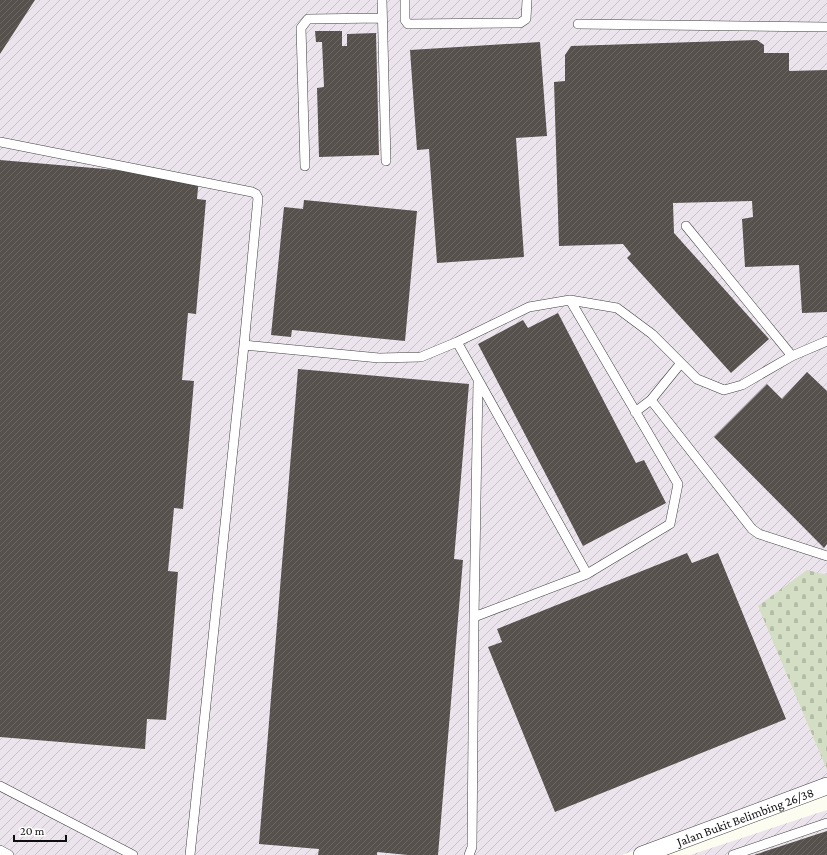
<svg xmlns="http://www.w3.org/2000/svg" width="827" height="855" viewBox="0 0 827 855" font-family="'Crimson Pro',serif">
<style>
.industrial{fill:url(#industrial-furrows)}
.cemetery{fill:url(#cemetery-stones)}
.building{fill:url(#building-hatch)}
.lines{fill:none;stroke-linecap:round;stroke-linejoin:round}
.service-casing{stroke:#414141;stroke-width:10}
.minor-casing{stroke:#414141;stroke-width:18}
.service{stroke:#fff;stroke-width:9}
.minor{stroke:#fff;stroke-width:17}
.labels{text-anchor:middle;stroke-width:4;stroke-linejoin:round;paint-order:stroke}
.street-label{font-size:13px;fill:#0e0e0e;stroke:#fff}
</style>
<defs>
<pattern id="industrial-furrows" width="10" height="10" patternUnits="userSpaceOnUse"><rect width="10" height="10" fill="#ece4ec"/><path d="M-1 1l2-2M0 10L10 0M9 11l2-2" fill="none" stroke="#c9c2c9"/></pattern>
<pattern id="cemetery-stones" width="16" height="16" patternUnits="userSpaceOnUse"><rect width="16" height="16" fill="#d3dec4"/><path d="M2 7V4a2 2 0 0 1 4 0v3zM10 15v-3a2 2 0 0 1 4 0v3z" fill="#b4bda7"/></pattern>
<pattern id="building-hatch" width="6" height="6" patternUnits="userSpaceOnUse"><rect width="6" height="6" fill="#56514c"/><path d="M-1 1l2-2M0 6l6-6M5 7l2-2" fill="none" stroke="#696561"/></pattern>
</defs>
<rect width="100%" height="100%" fill="#fdfcf1"/>
<path class="industrial" d="M0,0H827V782L622,855H0Z
M827,810V855H690Z"/>
<path class="cemetery" d="M807,570L827,575V770L758,606Z"/>
<path class="building" d="M0,0H35L0,54Z
M315,31H342V46H347V34L376,33L379,155L319,157L317,88L324,87L322,42H316Z
M757,40L764,45V53H789V71L827,70V312L802,313L799,265L745,267L742,219L753,217L752,201L673,203L674,233L769,339L731,373L627,258L631,254L623,244L559,246L554,82L565,81V55L571,46Z
M540,42L547,136L516,138L524,257L437,263L429,149L417,150L410,50Z
M0,160L199,177L197,199L206,200L196,314L188,313L182,380L194,381L183,509L174,508L168,571L178,572L166,720L147,719L145,749L0,737Z
M304,200L417,211L405,341L292,330L291,337L271,335L284,207L303,209Z
M558,313L636,463L644,460L666,503L583,546L478,344L523,320L528,328Z
M298,369L469,384L454,559L463,560L438,855H408L377,852V855H318L319,849L259,844Z
M807,372L827,391V544L824,548L714,437L767,384L782,399Z
M687,553L692,563L718,553L786,719L555,812L488,647L502,642L497,629Z
M827,831V855H754Z"/>
<g class="lines">
<defs>
<path id="service" d="M382,0L386,161
M405,0V20L408,24L520,23L526,19L527,0
M578,24L827,27
M0,142L252,192L256,194L258,198L244,345L379,358L421,357L457,342L529,307L570,300L617,308L652,334L697,379L724,390L742,385L792,356L827,341
M305,166L301,28L308,19L382,18
M686,226L792,356
M457,342L587,574
M681,363L651,400L752,529L759,534L827,556
M635,412L651,400
M474,617L478,382
M0,786L133,855
M0,850L9,855
M190,855L244,345
M469,855L472,847L474,617L587,574L670,524L678,484L570,300
M733,855L827,823"/>
<g id="minor">
<path id="s1" d="M642,855L827,786"/>
</g>
</defs>
<use href="#service" class="service-casing"/>
<use href="#minor" class="minor-casing"/>
<use href="#service" class="service"/>
<use href="#minor" class="minor"/>
</g>
<g class="labels">
<g class="street-label">
<text dy="5" stroke="none"><textPath href="#s1" startOffset="110">Jalan Bukit Belimbing 26/38</textPath></text>
</g>
</g>
<path d="M14 835v6h52v-6" fill="none" stroke="#0e0e0e" stroke-width="2"/>
<text x="20" y="835" font-size="12" fill="#0e0e0e" stroke="#ffffff" stroke-width="3" paint-order="stroke">20 m</text>
</svg>
